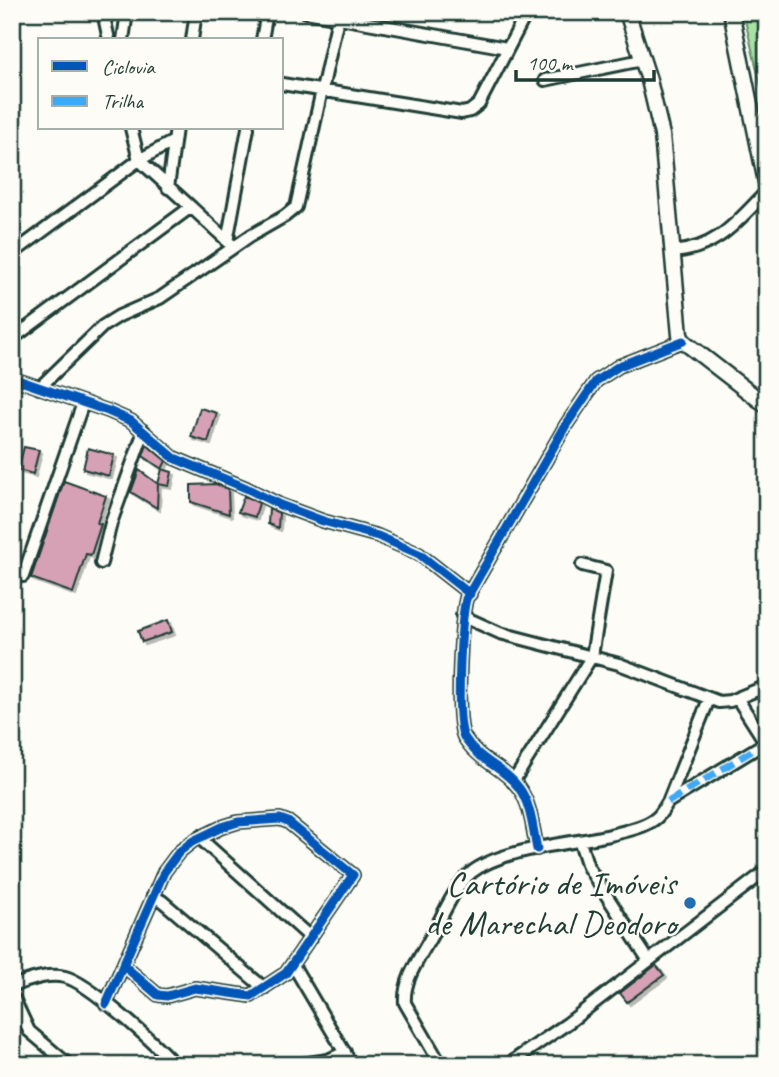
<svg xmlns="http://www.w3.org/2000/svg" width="779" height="1077" viewBox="0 0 779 1077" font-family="Caveat,sans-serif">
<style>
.green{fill:#a9e1a5;stroke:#648f6c;stroke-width:2}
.building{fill:#d6a0b5;stroke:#1f3d34;stroke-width:2;filter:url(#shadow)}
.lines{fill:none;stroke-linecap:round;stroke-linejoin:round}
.street-casing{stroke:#1f3d34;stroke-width:16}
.secondary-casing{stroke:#1f3d34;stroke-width:19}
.street{stroke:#fdfcf7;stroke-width:10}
.secondary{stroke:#fdfcf7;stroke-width:14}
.quiet{stroke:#3fa9f5;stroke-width:7;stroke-dasharray:14 7;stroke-linecap:butt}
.cycleway-casing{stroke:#fdfcf7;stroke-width:13}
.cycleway{stroke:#0057b8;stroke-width:9}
.poi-dot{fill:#1f6fb2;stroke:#fdfcf7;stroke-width:2.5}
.labels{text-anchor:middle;stroke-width:5;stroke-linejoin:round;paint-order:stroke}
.poi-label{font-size:35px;fill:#1f3d34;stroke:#fdfcf7;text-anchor:end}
</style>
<defs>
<filter id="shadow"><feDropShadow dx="3" dy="3" stdDeviation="0" flood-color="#0004"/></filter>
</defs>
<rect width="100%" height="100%" fill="#fdfcf7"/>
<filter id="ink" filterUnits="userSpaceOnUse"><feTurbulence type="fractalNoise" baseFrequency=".0143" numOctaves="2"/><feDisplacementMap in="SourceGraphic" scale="14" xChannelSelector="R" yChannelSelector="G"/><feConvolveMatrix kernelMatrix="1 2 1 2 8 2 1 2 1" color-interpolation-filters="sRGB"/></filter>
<g filter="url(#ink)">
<path class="green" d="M743,12H767V111Z"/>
<path class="building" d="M200,408L217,413L208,442L191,437Z
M147,445L166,461L162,469L143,456Z
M24,447L39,450L33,474L18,470Z
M88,448L114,455L109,476L83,469Z
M162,469L172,472L169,486L158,484Z
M139,470L158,484L157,508L131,492Z
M64,481L106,496L97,523L101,524L91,555L86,554L73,593L31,578Z
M216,484L228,489L229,514L191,502V485Z
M244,496L259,503L255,517L238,512Z
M269,508L279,513L278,528L268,524Z
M168,620L172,632L142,642L138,631Z
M656,965L664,975L627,1002L620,993Z"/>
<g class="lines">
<defs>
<path id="street" d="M103,12L109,40
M306,12L507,48
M123,40L127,12
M192,40L196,12
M262,40L267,12
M545,80L642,60
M282,84L462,113L470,111L479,104L527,12
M168,188L176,128
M191,207L232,245
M227,242L248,128
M672,252C717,249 737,222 767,191
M12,254L139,160L174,141
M12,339L191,207L139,160L131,128
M12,378L108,411L131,421L174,458L246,488L280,505L323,521L378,536L419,554L470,594
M39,388L103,326L119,316L160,298L250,236L285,216L296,207L338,18
M101,563L111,523L144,431
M23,576L83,403
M462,616L500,633L619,664L719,702L730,701L767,686
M737,698L767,745
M513,782L592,656L606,571L582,565
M668,802L709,699
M201,836L204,842L311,938
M580,842L588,867L649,961
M537,849C533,830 531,804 519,788C504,767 479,762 464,737C455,720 461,620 466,599L566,425L596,381L619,366L683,341
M153,896L162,901L264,988
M293,965L352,1065
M12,986C30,980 47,973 65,977C88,982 157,1045 175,1065
M14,999L29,1031L69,1065
M106,1004L164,872L179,852L193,841L222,827L238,822L280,819L288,822L353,875L286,973L251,996L195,988L167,996L158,995L123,965
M295,1065L328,1060L345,1052
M441,1065L405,1003C403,979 421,956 432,935C443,915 454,887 472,872C503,848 571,844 610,835C625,831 643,828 655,819C661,815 664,808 668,802L765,743
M507,1065L568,1023L767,870"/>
<path id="secondary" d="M627,12L649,80L662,135L680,335L683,341L767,406
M731,12L767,187"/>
</defs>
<use href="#street" class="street-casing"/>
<use href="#secondary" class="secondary-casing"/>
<use href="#street" class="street"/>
<use href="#secondary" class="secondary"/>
<path class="quiet" d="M668,802L765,743"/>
<defs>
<path id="cycleway" d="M12,378L108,411L131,421L174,458L246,488L280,505L323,521L378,536L419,554L470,594
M537,849C533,830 531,804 519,788C504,767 479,762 464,737C455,720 461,620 466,599L566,425L596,381L619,366L683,341
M106,1004L164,872L179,852L193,841L222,827L238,822L280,819L288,822L353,875L286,973L251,996L195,988L167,996L158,995L123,965"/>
</defs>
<use href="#cycleway" class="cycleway-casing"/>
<use href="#cycleway" class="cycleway"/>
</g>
</g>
<circle class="poi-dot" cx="690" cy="903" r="7"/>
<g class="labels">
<g class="poi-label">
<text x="676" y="895">Cartório de Imóveis<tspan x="676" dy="40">de Marechal Deodoro</tspan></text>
</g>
</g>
<rect width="779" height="1077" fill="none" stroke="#fdfcf7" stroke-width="42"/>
<rect x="21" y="21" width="737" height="1035" fill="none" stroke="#1f3d34" stroke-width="2.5" filter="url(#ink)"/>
<rect x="38" y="38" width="245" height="91" fill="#fdfcf7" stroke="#a4b0a9" stroke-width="2"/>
<rect x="52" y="61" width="35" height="10" fill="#0057b8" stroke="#a4b0a9" stroke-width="2"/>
<text x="102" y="74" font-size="21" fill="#1f3d34">Ciclovia</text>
<rect x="52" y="96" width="35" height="10" fill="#3fa9f5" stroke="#a4b0a9" stroke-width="2"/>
<text x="102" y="108" font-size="21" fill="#1f3d34">Trilha</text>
<path d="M516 70v10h138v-10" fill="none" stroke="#1f3d34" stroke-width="3.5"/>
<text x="527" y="70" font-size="21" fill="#1f3d34" stroke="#fdfcf7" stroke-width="5" paint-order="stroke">100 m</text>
</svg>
